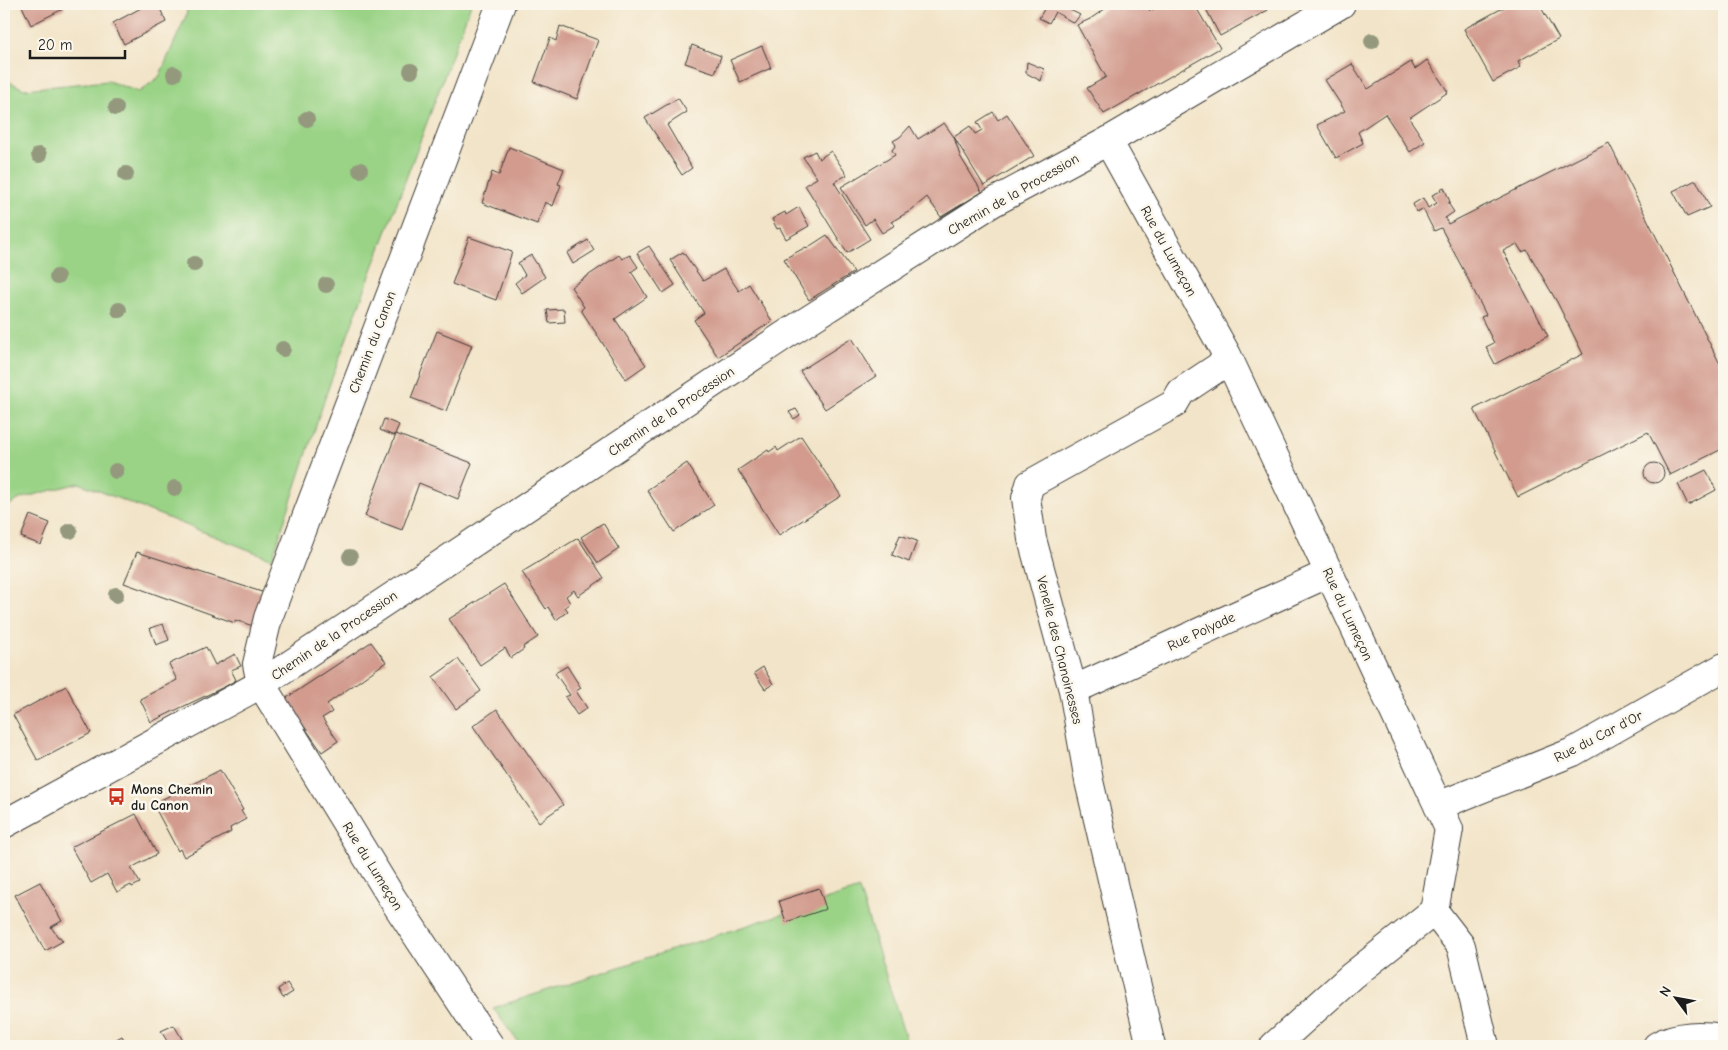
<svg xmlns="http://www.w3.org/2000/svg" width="1728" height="1050" viewBox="0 0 1728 1050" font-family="'Comic Neue',sans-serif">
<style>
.green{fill:#9ad386;stroke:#5b7851}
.building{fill:#d29b8e}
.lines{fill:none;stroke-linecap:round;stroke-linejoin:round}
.street-casing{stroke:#3c3a36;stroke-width:30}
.street{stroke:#fff;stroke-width:28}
.tree{fill:#94997e}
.labels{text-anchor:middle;stroke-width:5;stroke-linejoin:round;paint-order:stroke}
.street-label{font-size:14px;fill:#1c1c1c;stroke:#fbf7ec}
.poi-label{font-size:14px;font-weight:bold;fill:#1c1c1c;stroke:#fbf7ec;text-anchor:start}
</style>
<rect width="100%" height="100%" fill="#fbf7ec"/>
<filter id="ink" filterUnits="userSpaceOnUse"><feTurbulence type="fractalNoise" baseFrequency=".02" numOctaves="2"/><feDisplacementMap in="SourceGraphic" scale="10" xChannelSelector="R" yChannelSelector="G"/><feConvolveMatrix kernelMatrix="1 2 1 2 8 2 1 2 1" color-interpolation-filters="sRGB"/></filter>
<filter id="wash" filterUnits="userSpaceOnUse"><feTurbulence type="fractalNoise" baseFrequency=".0096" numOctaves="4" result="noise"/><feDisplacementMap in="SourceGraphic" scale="20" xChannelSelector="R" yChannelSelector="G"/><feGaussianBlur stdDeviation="1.12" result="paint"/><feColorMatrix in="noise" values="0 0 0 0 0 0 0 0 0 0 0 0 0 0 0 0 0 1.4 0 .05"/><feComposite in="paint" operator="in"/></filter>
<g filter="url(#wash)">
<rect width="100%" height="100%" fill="#f2e4c8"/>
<path class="green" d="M188,4H471L329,386L272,559L79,483L22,498L4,508V79L24,89L108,81L139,92L159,77L186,16Z
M859,889L908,1046H521L493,1008Z"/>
<g id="blocks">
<path class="building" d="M21,4H62L65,8L31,25Z
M139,4H158L166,22L124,44L113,23L141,8Z
M1047,4H1053L1058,6L1059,4H1070L1068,9L1080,15L1074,23L1055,12L1049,23L1039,18Z
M1112,4H1145L1150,11L1163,4H1194L1220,48L1104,114L1087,88L1106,77L1077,25L1090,19Z
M1207,4H1265L1268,10L1220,36L1205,7L1208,5Z
M1510,4H1539L1559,39L1518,61L1521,67L1493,82L1464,29Z
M560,26L598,40L577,99L534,82L550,38L556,41Z
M692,45L721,56L715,73L685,63Z
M762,46L771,68L740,82L730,60Z
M1427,60L1448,92L1409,118L1425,142L1410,152L1385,114L1358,132L1363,143L1336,158L1317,125L1345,111L1325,80L1352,64L1368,89L1411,62L1415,69Z
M1027,62L1044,69L1041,81L1026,73Z
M678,98L687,112L667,125L692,168L682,175L645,118Z
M993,112L998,120L1007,114L1034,156L984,186L954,137L960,156L982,192L941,217L927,197L910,211L891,222L895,225L882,233L873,219L865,225L841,187L895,155L892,150L896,145L893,141L900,137L910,126L918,139L944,123L954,137L970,126L975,134L982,130L977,122Z
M1609,143L1724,372V448L1670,475L1648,432L1518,497L1474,409L1583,354L1557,302L1527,250L1522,252L1517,244L1503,251L1548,336L1495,364L1486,347L1494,343L1481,317L1486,315L1464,271L1441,228L1434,231L1423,209L1416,212L1413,204L1423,198L1428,208L1437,203L1432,195L1441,191L1440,189L1444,187L1450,202L1448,203L1454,212L1445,218L1448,224Z
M509,147L564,169L558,184L561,185L553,206L545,202L537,224L482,203L492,172L499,175Z
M815,151L819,159L831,151L847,175L834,182L870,239L847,253L805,185L817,178L803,157Z
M1696,180L1710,207L1687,217L1673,191Z
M799,207L809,226L786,239L780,228L777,229L772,219L785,212L786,215Z
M827,235L854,272L809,300L784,259L806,247L807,248Z
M469,237L512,252L496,300L452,284Z
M588,240L594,251L573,264L567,253Z
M649,246L675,285L663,293L637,253Z
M683,252L703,281L724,269L739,291L749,284L772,321L718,357L694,320L704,313L670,260Z
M531,255L545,277L522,293L515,283L525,275L518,263Z
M619,255L622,259L630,255L638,267L631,272L634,276L647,297L615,319L646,365L626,379L581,310L584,307L571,287Z
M564,309L565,322L549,323L547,310Z
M437,331L472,345L446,411L411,398Z
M852,338L876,376L825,409L800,371Z
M796,409L800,415L794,419L789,412Z
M384,419L399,425L394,436L380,430Z
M396,434L472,463L458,499L419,483L402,530L365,516Z
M801,436L841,496L779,535L738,470L768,450L769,452L776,447L778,451Z
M687,463L714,505L674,532L647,490Z
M1644 473a10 10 0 1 1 20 0a10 10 0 1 1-20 0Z
M1706,470L1716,490L1688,505L1678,484Z
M30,515L50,523L41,545L21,537Z
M603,523L619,549L598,563L581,537Z
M900,535L917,541L909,562L892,555Z
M578,538L604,578L578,596L574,590L566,596L570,603L565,607L568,611L556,620L548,607L546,609L522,572Z
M137,552L265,593L253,626L235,620V623L124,583Z
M504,584L538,637L523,647L524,649L511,658L505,648L480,665L449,619Z
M163,624L169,640L156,645L150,628Z
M371,642L386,662L327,704L332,712L322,718L338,741L322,752L285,699Z
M206,647L215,665L235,654L241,666L231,670L236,680L226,686L151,722L140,699L177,680L169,664Z
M458,659L481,691L456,709L433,677Z
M567,666L581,688L576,691L587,708L577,715L565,697L570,695L555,673Z
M763,667L773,684L765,689L754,673Z
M66,686L91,733L38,761L13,715Z
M497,709L563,805L539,822L473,726Z
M220,770L243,810L241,811L246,819L230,828L231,832L184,857L180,849L178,851L153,804Z
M136,814L157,854L131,868L140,883L132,887L131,885L117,892L107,874L91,883L71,847Z
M40,882L62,921L51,927L58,937H60L63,941L45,951L15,895Z
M819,888L826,909L786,922L779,901Z
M287,983L293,992L283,998L278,989Z
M174,1025L186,1046H170L161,1031Z
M122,1036L127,1046H107L106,1045Z"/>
</g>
</g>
<g filter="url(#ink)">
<use href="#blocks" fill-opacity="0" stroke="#3c3a36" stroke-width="1"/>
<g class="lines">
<defs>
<path id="street" d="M1108,141L1227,355L1449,829L1434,911L1352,976L1274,1046
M1073,690L1329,573
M1438,806L1573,752L1724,667
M4,824L261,684L785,335L992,203L1108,141L1341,4
M1434,911L1461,946L1485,1046
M490,1046L392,898L261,684L257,664L268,618L277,594L501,4
M1151,1046L1089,781L1073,690L1032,539L1026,498L1030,484L1174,404L1181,392L1229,360
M1657,1046C1677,1034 1702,1035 1724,1038"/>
</defs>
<use href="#street" class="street-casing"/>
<use href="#street" class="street"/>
</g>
<g class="tree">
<circle cx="1372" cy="41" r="8"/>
<circle cx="411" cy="71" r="8"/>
<circle cx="174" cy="74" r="8"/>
<circle cx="116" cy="108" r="8"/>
<circle cx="307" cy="119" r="8"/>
<circle cx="39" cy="155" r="8"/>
<circle cx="360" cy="170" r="8"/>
<circle cx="126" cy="174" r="8"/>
<circle cx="194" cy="264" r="8"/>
<circle cx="57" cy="277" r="8"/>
<circle cx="326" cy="285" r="8"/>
<circle cx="119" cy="310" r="8"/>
<circle cx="283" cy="349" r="8"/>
<circle cx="116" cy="471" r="8"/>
<circle cx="175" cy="488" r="8"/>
<circle cx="70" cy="531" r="8"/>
<circle cx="350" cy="557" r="8"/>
<circle cx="116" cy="595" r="8"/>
</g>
</g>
<defs>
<symbol id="bus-bare" viewBox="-9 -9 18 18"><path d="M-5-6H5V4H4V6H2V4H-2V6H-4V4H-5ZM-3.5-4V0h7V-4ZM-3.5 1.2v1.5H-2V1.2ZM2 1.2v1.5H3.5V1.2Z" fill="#c8321e" stroke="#fbf7ec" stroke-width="2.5" paint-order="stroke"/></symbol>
</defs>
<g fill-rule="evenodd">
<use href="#bus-bare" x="104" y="784" width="25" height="25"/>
</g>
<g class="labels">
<g class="street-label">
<text transform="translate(1013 194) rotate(-30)" y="5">Chemin de la Procession</text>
<text transform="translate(1169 251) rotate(61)" y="5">Rue du Lumeçon</text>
<text transform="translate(372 342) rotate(-69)" y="5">Chemin du Canon</text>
<text transform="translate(671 411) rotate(-34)" y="5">Chemin de la Procession</text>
<text transform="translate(1348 614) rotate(65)" y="5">Rue du Lumeçon</text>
<text transform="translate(1201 631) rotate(-25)" y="5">Rue Polyade</text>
<text transform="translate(334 635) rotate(-34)" y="5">Chemin de la Procession</text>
<text transform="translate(1060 650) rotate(76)" y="5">Venelle des Chanoinesses</text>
<text transform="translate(1598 736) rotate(-27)" y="5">Rue du Car d'Or</text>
<text transform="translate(373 866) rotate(58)" y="5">Rue du Lumeçon</text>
</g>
<g class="poi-label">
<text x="131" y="794">Mons Chemin<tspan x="131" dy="16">du Canon</tspan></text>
</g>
</g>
<rect width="1728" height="1050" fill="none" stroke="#fbf7ec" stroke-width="20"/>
<g transform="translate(1676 998) rotate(302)" stroke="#fbf7ec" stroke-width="4" paint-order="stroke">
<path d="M0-4L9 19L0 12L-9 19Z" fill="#1c1c1c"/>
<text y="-8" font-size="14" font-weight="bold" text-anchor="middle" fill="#1c1c1c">N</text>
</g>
<path d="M30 50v8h95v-8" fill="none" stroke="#1c1c1c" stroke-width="2.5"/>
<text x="38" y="50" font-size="15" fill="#1c1c1c" stroke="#fbf7ec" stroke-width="4" paint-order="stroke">20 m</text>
</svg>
